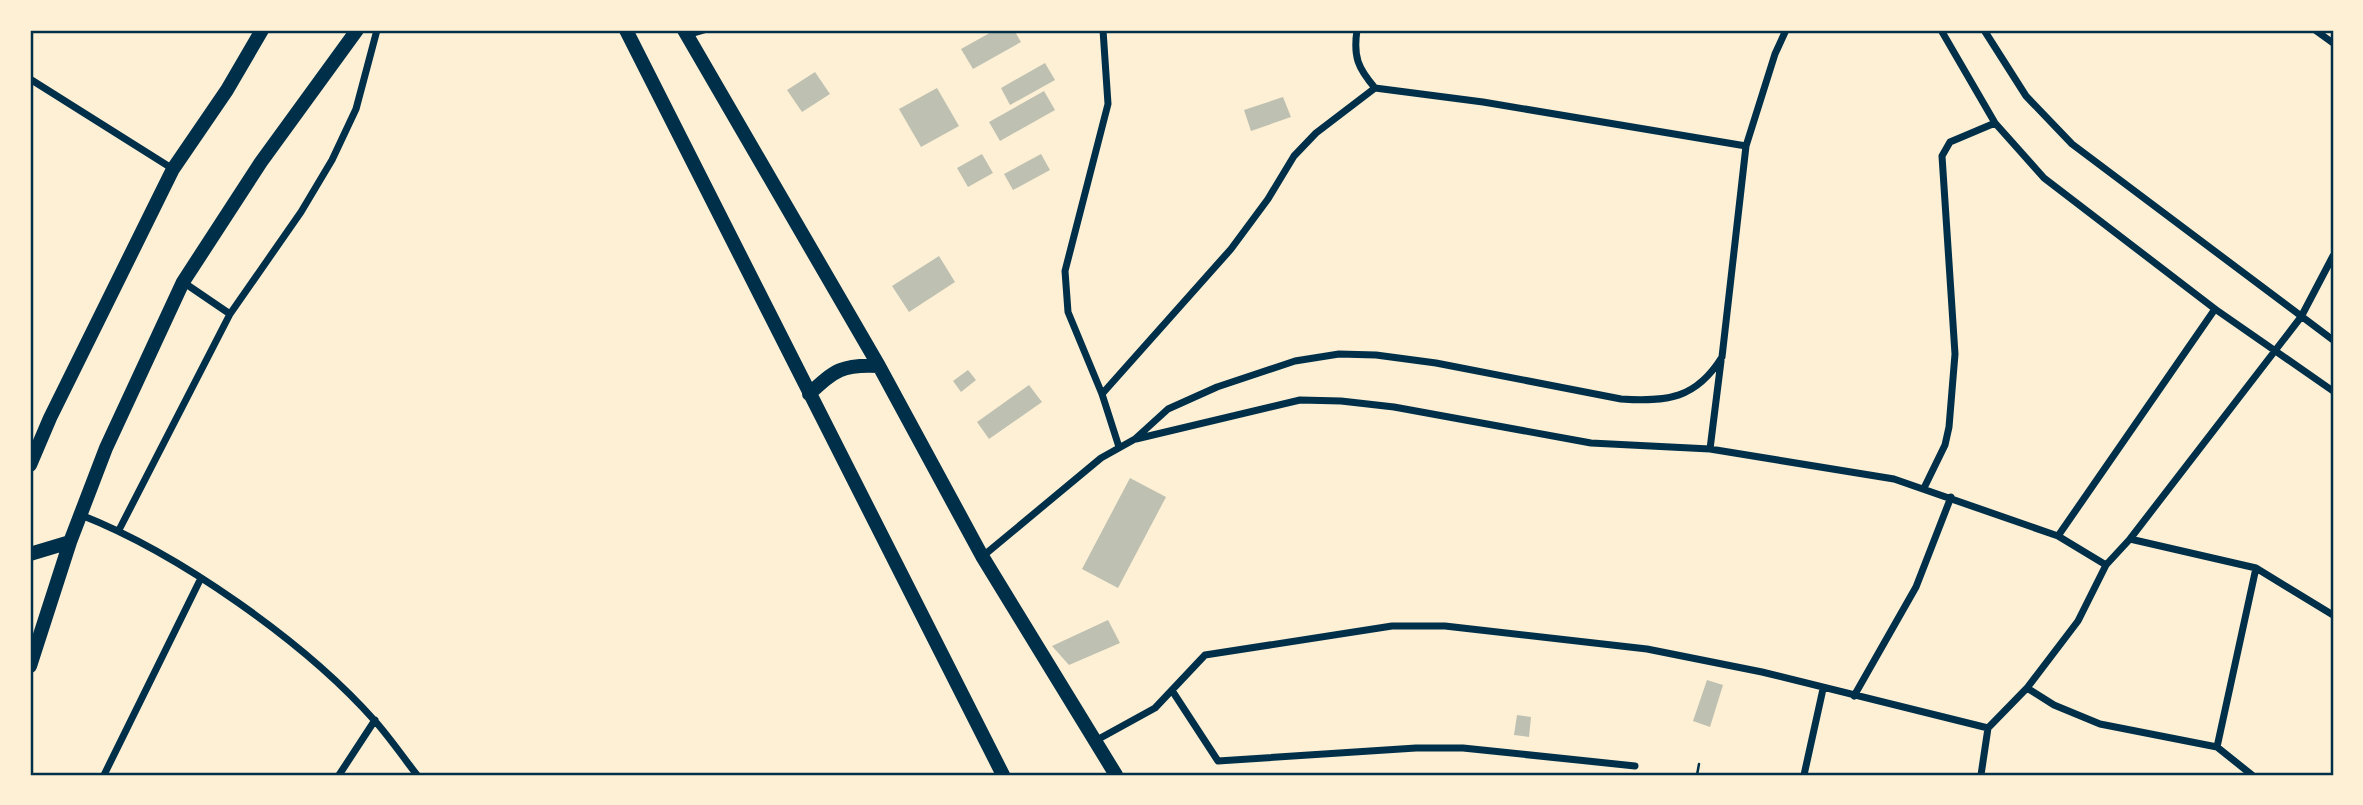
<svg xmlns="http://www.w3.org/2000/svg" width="2363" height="805" viewBox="0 0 2363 805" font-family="Barlow,sans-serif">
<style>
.building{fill:#bec0b2}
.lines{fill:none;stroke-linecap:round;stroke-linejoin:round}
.path{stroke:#003049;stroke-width:2.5}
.minor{stroke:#003049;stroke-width:7}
.secondary{stroke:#003049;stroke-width:14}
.neatline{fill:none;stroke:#003049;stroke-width:2.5}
</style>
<rect width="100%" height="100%" fill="#fdf0d5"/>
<path class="building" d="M995,30H1014L1021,42L973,69L961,49Z
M1045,63L1055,80L1010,105L1001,88Z
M815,72L830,94L802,112L787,90Z
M937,88L959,126L921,147L899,109Z
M1044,91L1055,110L1000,141L989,122Z
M1283,97L1291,117L1251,131L1244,110Z
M982,154L993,173L968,187L957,168Z
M1041,154L1050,170L1013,190L1004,174Z
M939,256L955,282L909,312L892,286Z
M968,370L976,380L961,392L953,381Z
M1029,385L1042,402L989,439L977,422Z
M1130,478L1166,497L1118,588L1082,569Z
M1108,620L1120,643L1069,665L1052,646Z
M1707,680L1723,685L1710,727L1693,721Z
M1517,715L1531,717L1529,737L1514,735Z"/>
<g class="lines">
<path class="path" d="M1697,775L1699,764"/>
<path class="minor" d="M1103,30L1108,104L1065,271L1068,312L1102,394L1119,447
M1357,30C1353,57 1358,68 1375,88L1483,102L1746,146
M1941,30L1995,123L2044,178L2215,309L2333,391
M1984,30L2026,96L2072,144L2333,340
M2315,30L2333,43
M687,35L704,30
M30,79L173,169
M183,282L230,314
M1102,394L1231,249L1268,199L1294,156L1316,133L1375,88
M1136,439L1300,400L1341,401L1394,407L1591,443L1710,449L1894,479L2058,536L2106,565
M1710,449L1721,361
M1924,488L1945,445L1949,427L1955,354L1942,156L1950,142L1995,123
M81,515C178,553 305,642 375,721C390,738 403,757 417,775
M119,530L230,314L301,212L332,160L356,109L377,30
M2058,536L2215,309
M2130,539L2256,568L2333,615
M983,556L1101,458L1135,439L1168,409L1217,387L1295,361L1339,354L1376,355L1436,363L1621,399C1667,402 1696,399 1722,357L1746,146L1775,54L1786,30
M2027,688L2054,705L2100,724L2217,747L2252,775
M1173,692L1218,761L1416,748H1463L1635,766
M1854,696L1916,587L1951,497
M1095,741L1155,708L1205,655L1392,626H1445L1647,649L1762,672L1988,728
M2217,747L2256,568
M104,775L201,578
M339,775L375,720
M1804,775L1823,689
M1981,775L1988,728L2027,688L2078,621L2106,565L2130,539L2301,317L2333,256"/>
<path class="secondary" d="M626,30L1003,775
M684,30L879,366L982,556L1116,775
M809,394C835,370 842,364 879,366
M30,465L50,418L173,169L227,90L262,30
M30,554L70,542
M30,666L70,542L106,448L183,282L261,162L357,30"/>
</g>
<rect width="2363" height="805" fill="none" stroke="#fdf0d5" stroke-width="63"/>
<rect x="32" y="32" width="2300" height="742" class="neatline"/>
</svg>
